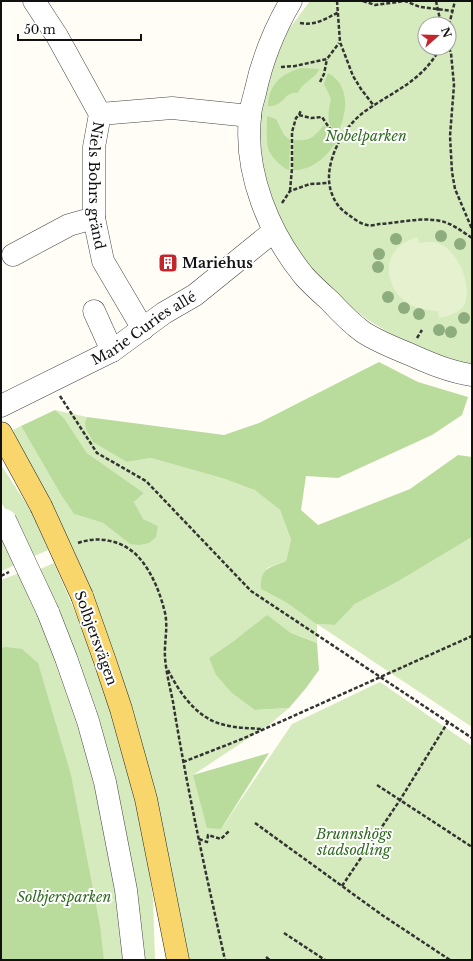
<svg xmlns="http://www.w3.org/2000/svg" width="473" height="961" viewBox="0 0 473 961" font-family="'Libre Baskerville',serif">
<style>
.green{fill:#d5ebbd;fill-rule:evenodd}
.forest{fill:#b9dc9c}
.pitch{fill:#e6f2cf}
.lines{fill:none;stroke-linecap:round;stroke-linejoin:round}
.minor-casing{stroke:#444;stroke-width:23}
.major-casing{stroke:#222;stroke-width:23}
.path{stroke:#333;stroke-width:2.5;stroke-dasharray:4 2;stroke-linecap:butt}
.minor{stroke:#fff;stroke-width:22}
.major{stroke:#f9d66b;stroke-width:22}
.minor-bridge-casing{stroke:#444;stroke-width:23;stroke-linecap:butt}
.major-bridge-casing{stroke:#222;stroke-width:23;stroke-linecap:butt}
.minor-bridge{stroke:#fff;stroke-width:22}
.major-bridge{stroke:#f9d66b;stroke-width:22}
.tree{fill:#8dad7f}
.labels{text-anchor:middle;stroke-width:4;stroke-linejoin:round;paint-order:stroke}
.park-label{font-size:14px;font-style:italic;fill:#2f6b1f;stroke:#fff}
.street-label{font-size:14px;fill:#111;stroke:#fff}
.poi-label{font-size:14px;font-weight:bold;fill:#111;stroke:#fff;text-anchor:start}
</style>
<rect width="100%" height="100%" fill="#fffdf5"/>
<path class="green" d="M310,1H472V366L437,355L401,340L368,320L341,299L314,275L284,235L263,170L260,141V119L263,101L278,50L289,29ZM425,24H449V48H425Z
M55,410L87,417L85,422L127,462L151,458L225,479L255,489L280,510L291,540L286,561L267,568L261,589L287,603L316,624L335,625L355,604L397,582L472,537V727L317,624V643L291,633L267,616L235,640L209,658L255,710L289,708L270,724L193,775L221,829L292,724L380,682L472,746V960H181L167,871L43,498L13,430L21,426L61,495L74,514L103,523L130,544L158,526L142,519L134,502L144,493L87,453L64,418Z
M1,465L31,511L48,550L30,558L11,518L1,502Z
M1,530L18,564L1,571Z
M54,563L83,630L118,730L142,824L153,898L155,960H140L138,924L38,570Z
M22,572L66,658L134,960H1V580Z"/>
<path class="forest" d="M301,68L319,69C318,77 302,82 298,93C283,91 284,108 268,106C269,84 281,74 301,68Z
M328,73C351,86 347,112 338,133C325,126 328,112 331,99L324,84Z
M267,116L276,119L284,135L290,140L289,170C282,168 270,156 268,148C266,138 267,126 267,116Z
M324,125L337,140C328,156 312,171 293,170L294,140C311,141 313,138 324,125Z
M379,362L418,382L468,397L462,415L432,435L338,478L306,476L301,510L318,525L410,489L458,455L472,457V537L397,582L355,604L335,625L316,624L287,603L261,589C260,568 269,568 286,561L291,540L280,510L255,490L225,479L151,458L127,462L93,442L86,429L85,422L87,417L224,435L259,423Z
M55,410L64,418L87,453L144,493L134,502L143,519L158,526L156,537L149,543L139,545L130,544L103,523L74,514L61,495L21,426Z
M267,615L291,633L317,643L319,670L306,688L289,708L255,710L232,693L216,675L209,658L235,640Z
M6,647L22,649L38,663L71,775L100,926L104,960H1V648Z
M269,753L221,829L207,828L193,775Z"/>
<path class="pitch" d="M417,237L419,243C427,242 433,241 440,244C458,251 472,285 465,303C461,313 448,316 439,318L438,311C429,310 420,309 411,305C391,295 380,265 398,248C403,242 410,240 417,237Z"/>
<g class="lines">
<defs>
<g id="minor">
<path id="s1" d="M34,1L57,36L100,114L94,147V218L103,261L143,329"/>
<path d="M291,1C274,30 262,60 255,93C253,101 250,109 250,117C244,173 269,233 304,276C312,285 321,293 330,301C340,312 351,323 363,332C377,341 394,348 409,354C429,363 450,372 472,375"/>
<path d="M100,114L172,108L250,116"/>
<path d="M13,255L69,225L94,218"/>
<path d="M94,311L112,351"/>
<path id="s2" d="M1,406L112,351L164,313L195,295L274,231"/>
<path d="M48,612L66,658L88,721L105,782L126,890L134,960"/>
</g>
<path id="major" d="M1,433L41,506
M82,596L105,661L121,709L146,799L178,960"/>
</defs>
<use href="#minor" class="minor-casing"/>
<use href="#major" class="major-casing"/>
<path class="path" d="M337,1L340,42L353,76L361,89L374,106
M363,1L375,5L405,1L420,7L453,11
M436,1L441,24
M300,23C315,26 325,19 339,12
M449,25L455,1
M440,48C422,82 393,91 364,112C342,128 321,167 332,194C335,203 341,210 349,215C354,219 361,224 367,225C371,226 376,225 379,224C397,223 416,218 434,220C449,221 460,230 472,238
M449,48L451,53L454,85L450,136L452,172L455,189L472,229
M281,67L295,66L327,59L339,43
M320,82L324,74L327,59
M299,115L311,118L322,117C328,126 332,133 341,139
M290,191L292,168V132L296,118L299,115L301,110
M282,203L290,191L310,184L328,183
M417,338L422,330
M60,396L97,453L146,481L251,591L472,738
M78,543C100,535 126,541 141,560C152,573 160,593 164,609C169,625 164,641 165,657C166,672 170,687 173,702C187,789 206,874 225,960
M1,576L9,572
M168,670C179,692 196,717 221,724C234,728 248,728 262,729
M183,762L242,739L472,636
M377,785L472,847
M255,823L382,915L450,960
M199,839L207,842L208,835L221,839L229,831
M342,886L400,800L448,722
M284,933L325,960
M266,957L270,960"/>
<use href="#minor" class="minor"/>
<use href="#major" class="major"/>
<defs>
<path id="minor-bridge" d="M5,520L48,612"/>
<path id="major-bridge" d="M41,506L82,596"/>
</defs>
<use href="#minor-bridge" class="minor-bridge-casing"/>
<use href="#major-bridge" class="major-bridge-casing"/>
<use href="#minor-bridge" class="minor-bridge"/>
<use href="#major-bridge" class="major-bridge"/>
</g>
<g class="tree">
<circle cx="441" cy="236" r="6"/>
<circle cx="396" cy="239" r="6"/>
<circle cx="460" cy="244" r="6"/>
<circle cx="379" cy="254" r="6"/>
<circle cx="378" cy="267" r="6"/>
<circle cx="388" cy="297" r="6"/>
<circle cx="404" cy="308" r="6"/>
<circle cx="419" cy="314" r="6"/>
<circle cx="464" cy="318" r="6"/>
<circle cx="439" cy="330" r="6"/>
<circle cx="451" cy="332" r="6"/>
</g>
<defs>
<symbol id="building-square" viewBox="-11 -11 22 22"><rect x="-9" y="-9" width="18" height="18" rx="4" fill="#c4262e" stroke="#fff"/><path d="M-4-6H4V6H1V3H-1V6H-4ZM-2.5-4.3h1.7v1.8h-1.7ZM.8-4.3h1.7v1.8H.8ZM-2.5-1h1.7V.8h-1.7ZM.8-1h1.7V.8H.8Z" fill="#fff"/></symbol>
</defs>
<g fill-rule="evenodd">
<use href="#building-square" x="157" y="252" width="22" height="22"/>
</g>
<g class="labels">
<g class="park-label">
<text x="366" y="141">Nobelparken</text>
<text x="354" y="839">Brunnshögs<tspan x="354" dy="16">stadsodling</tspan></text>
<text x="64" y="902">Solbjersparken</text>
</g>
<g class="street-label">
<text dy="5" stroke="none"><textPath href="#s1" startOffset="203">Niels Bohrs gränd</textPath></text>
<text dy="5" stroke="none"><textPath href="#s2" startOffset="163">Marie Curies allé</textPath></text>
<text transform="translate(96 638) rotate(70)" y="5">Solbjersvägen</text>
</g>
<g class="poi-label">
<text x="182" y="268">Mariehus</text>
</g>
</g>
<rect width="473" height="961" fill="none" stroke="#111111" stroke-width="4"/>
<g transform="translate(437 36) rotate(70)"><circle r="19" fill="#ffffff" stroke="#a0a0a0"/>
<path d="M0-3L7 15L0 10L-7 15Z" fill="#c4262e"/>
<text y="-6" font-size="11" font-weight="bold" text-anchor="middle" fill="#111111">N</text>
</g>
<path d="M18 34v6h123v-6" fill="none" stroke="#111111" stroke-width="2"/>
<text x="24" y="34" font-size="12" fill="#111111" stroke="#ffffff" stroke-width="3" paint-order="stroke">50 m</text>
</svg>
